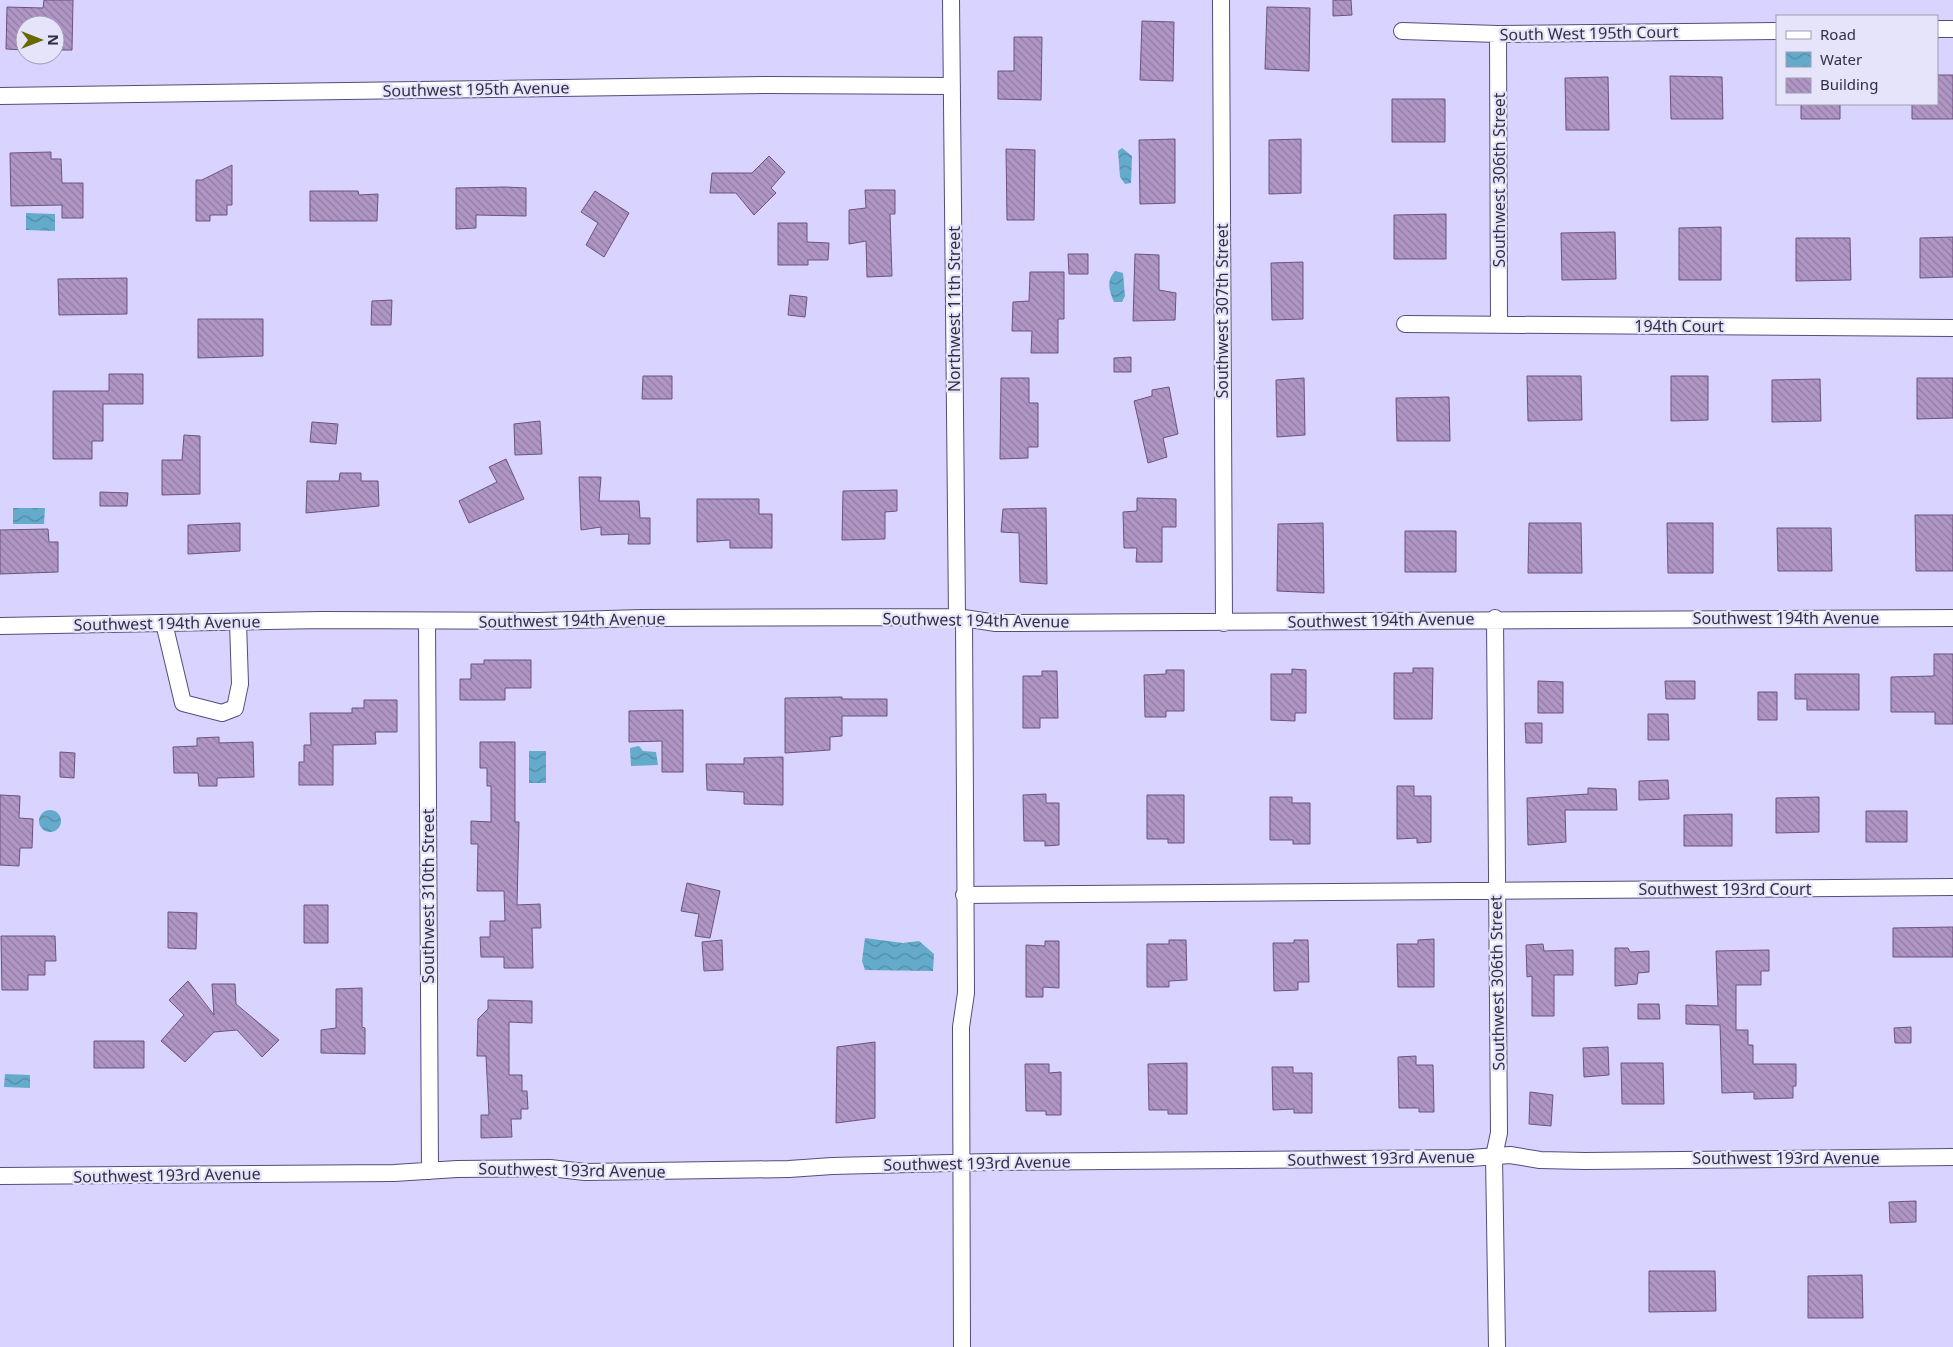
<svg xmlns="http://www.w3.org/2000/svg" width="1953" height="1347" viewBox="0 0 1953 1347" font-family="'Noto Sans',sans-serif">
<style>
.water{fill:url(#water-waves)}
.building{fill:url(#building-back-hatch);stroke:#6b537e}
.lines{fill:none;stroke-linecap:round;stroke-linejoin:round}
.minor-casing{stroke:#534d7a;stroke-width:18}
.minor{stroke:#fff;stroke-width:16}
.labels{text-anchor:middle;stroke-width:4.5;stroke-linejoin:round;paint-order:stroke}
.street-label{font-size:16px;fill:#322f44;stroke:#e6e4fa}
</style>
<defs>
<pattern id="water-waves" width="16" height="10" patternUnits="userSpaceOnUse" patternTransform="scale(1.25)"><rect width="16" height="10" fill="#64aaca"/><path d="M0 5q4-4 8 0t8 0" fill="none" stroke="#538ba6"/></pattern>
<pattern id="building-back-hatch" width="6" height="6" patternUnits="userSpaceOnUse" patternTransform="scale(1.25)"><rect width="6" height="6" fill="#b096c5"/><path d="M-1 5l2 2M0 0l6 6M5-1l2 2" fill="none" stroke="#907ba2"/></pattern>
</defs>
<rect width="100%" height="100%" fill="#d8d4ff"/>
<path class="water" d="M1122,148L1132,156L1131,183L1125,184L1120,177L1118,151Z
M26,213L55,214V231L26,230Z
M1115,271L1123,273L1125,296L1122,302H1114C1109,290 1106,281 1115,271Z
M13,508H45L44,524H13Z
M639,746L643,751L656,752L658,765L631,766L630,748Z
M529,751H546V783H529Z
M39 821a11 11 0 1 1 22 0a11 11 0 1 1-22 0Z
M865,938L903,943L919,941L934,954L933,971L865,970L862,961Z
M5,1074L30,1075V1088L4,1087Z"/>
<path class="building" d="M44,0H73L72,50H55V25H25V50L6,49L7,7L43,8Z
M1333,0H1351L1352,15L1333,16Z
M1267,7L1310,8L1309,71L1265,69Z
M1142,21L1174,22L1173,81L1140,80Z
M1014,37H1042L1041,100L998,99V71H1014Z
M1938,75H1953V119H1912V104H1937Z
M1670,76L1722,77L1723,119H1671Z
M1608,77L1609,130H1566L1565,78Z
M1392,99H1445V142H1392Z
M1801,104H1840V119H1801Z
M1175,139V203L1140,204L1139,140Z
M1301,139V193L1269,194V140Z
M1006,149L1035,150L1034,220H1007Z
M51,152V159H61L62,183H83V218H62V205L11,206L10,153Z
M769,156L785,172L771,188L776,193L754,215L736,193H710L712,173H752Z
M232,165V205H227V215H210V221H196V180H202Z
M505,187L526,188V216L476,215V228L456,229V188Z
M865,190H895V214H890L892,276L867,277L866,241L849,244V210L866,208Z
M310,191H358L359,195L378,194L377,221H310Z
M595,191L629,213L604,257L586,245L598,223L581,212Z
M1446,214V259H1394V215Z
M778,223H807V242L829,243L828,260H808V265H778Z
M1721,227V280H1679V228Z
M1615,232L1616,279L1562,280L1561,233Z
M1953,237V277L1920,278V238Z
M1796,238H1850L1851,280L1796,281Z
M1068,254H1088V274H1069Z
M1135,254L1159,255V290L1176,293L1175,320L1133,321Z
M1303,262V319L1272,320L1271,263Z
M1030,272H1064V319H1058V353H1031L1032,331H1012L1013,302L1029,301Z
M127,278V314L59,315L58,279Z
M790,295L807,297L805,317L788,315Z
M392,300L391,325H371L372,301Z
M198,319H263V356L198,358Z
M1131,357V372H1114V358Z
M109,374H143V404H103V441H92V459H53V391H109Z
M643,376H672V399H642Z
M1527,376H1581L1582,420L1528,421Z
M1671,376H1708V420L1671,421Z
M1001,378H1029V403H1038V447H1028V458L1000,459Z
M1304,378L1305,435L1277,437L1276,380Z
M1917,378H1953V418L1917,419Z
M1820,379L1821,421L1772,422V380Z
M1169,387L1178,434L1163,438L1167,457L1148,463L1134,401L1152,396V390Z
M1449,397L1450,441H1397L1396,398Z
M540,421L542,454L515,455L514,424Z
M312,422L338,424L336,444L310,442Z
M184,435L200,436V494L162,495V460H182Z
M506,459L524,499L469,523L459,501L497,482L489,467Z
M340,473H361V481H378L379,506L306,513L307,481H339Z
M579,477H601L599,501H639L640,518H650V544H628L629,534L601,535V527L581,530Z
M897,490V511L885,512V539L842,540L843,491Z
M100,492L128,493L127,506H100Z
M1137,498L1176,499V527H1162V562H1136L1137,548H1124L1123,512L1137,511Z
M697,499H759V514H772V548H730V540L697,542Z
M1046,508L1047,584L1020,582L1019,533L1001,532L1003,509Z
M1915,515H1953V571H1916Z
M240,523V551L188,554V525Z
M1323,523L1324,593L1277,591L1278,524Z
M1529,523H1581L1582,573H1528Z
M1667,523H1713V573H1668Z
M1777,528H1831L1832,571H1778Z
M48,529L49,542H58V572L0,574V530Z
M1405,531H1456V572H1405Z
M1934,654H1953V724H1935V712H1891V677L1934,676Z
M484,660H531V688H505V700H460V679H471V664H484Z
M1413,668H1433L1432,719H1394V673H1413Z
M1292,669L1306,670V713H1295V721L1271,720V674H1292Z
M1166,670H1184V711H1166V717H1145L1144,675L1166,674Z
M1042,671H1057L1058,718H1040V728H1023V676H1042Z
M1795,674H1859V710H1807V699H1795Z
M1538,681L1563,682V713H1538Z
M1665,681H1695V699H1666Z
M1758,692H1777V720H1758Z
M842,697V699H887V716H842V736L830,737V750L785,753V698Z
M364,700H397V732H375L376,744L333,745V785H299V762H304V745H311L310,713H352V708H364Z
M683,710V772H662V741L629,742V711Z
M1648,714H1668L1669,740H1648Z
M1525,723H1542V743H1526Z
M219,737V743L253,742L254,777L217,778V786H199L198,773H174L173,747L197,746V738Z
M480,742H515V822H519L517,905L540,904L541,928H532L533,968H504V957H481L480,937H490V921H505L504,891H477L478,844H471V821L491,822V786H487V768H480Z
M60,752L75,753L74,778L60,777Z
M783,757V805L744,804V792L707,790L706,764H744V758Z
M1668,780L1669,799L1639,800V781Z
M1397,786H1414V796H1431V842L1417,843V838L1397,839Z
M1588,788L1616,789L1617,810H1565L1566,842L1528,845L1527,798L1588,794Z
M1046,794V803H1059V845L1045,846V841H1024L1023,795Z
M0,795L20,796L19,818L33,819L32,848H20L19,866L0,865Z
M1147,795H1184V843H1168V839H1147Z
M1270,797H1292V803H1310V844H1293V840H1270Z
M1819,797V832L1776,833V798Z
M1866,811H1907V842H1866Z
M1732,814V846H1684V815Z
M687,883L720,891L710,938L695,936L699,914L681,911Z
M304,905H328V943H304Z
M168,912L197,913L196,949L168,948Z
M1953,927V957H1893V928Z
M1,936H55L56,961H45V975H28V990H2Z
M1434,939V987H1398L1397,944H1418V940Z
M722,940L723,970L704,971L702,942Z
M1169,940H1186L1187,980L1169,981V987H1147V944H1169Z
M1294,940H1308L1309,982H1298V990L1274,991L1273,943H1294Z
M1045,941H1059V988L1043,987V997H1026V945L1045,946Z
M1543,944L1544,951L1573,950V975H1554V1016H1532V976L1527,977L1526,945Z
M1615,948H1628L1630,952L1649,951V972L1638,973L1637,984L1615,986Z
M1769,950V971H1761V985H1736V1030H1748V1045H1753V1064H1796V1086H1793V1098L1754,1099V1092L1722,1093L1720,1025L1686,1024V1005L1718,1006L1716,951Z
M188,981L214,1015L212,984H235L236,1004L279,1040L262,1057L237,1030L214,1032L185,1062L161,1041L184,1015L169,1000Z
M362,988V1027L365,1028V1054L321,1053V1030L336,1028V989Z
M488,1000L532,1001V1023L509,1022V1075H522V1091H527L528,1109H521V1119H511L512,1137L481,1138V1115H489L486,1056H477L478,1019L488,1009Z
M1638,1004H1659L1660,1019H1638Z
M1911,1027V1043H1895L1894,1028Z
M94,1041H144V1068H94Z
M875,1042V1118L836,1123L837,1047Z
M1608,1047L1609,1075L1584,1077L1583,1048Z
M1416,1056V1065H1433L1434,1112H1419V1108H1399L1398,1057Z
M1187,1063V1114H1168V1110H1149L1148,1064Z
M1621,1063H1663L1664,1104H1622Z
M1025,1064H1049V1073L1061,1072V1115H1046V1111H1026Z
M1272,1067H1293V1073H1312V1113H1294V1109L1273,1110Z
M1530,1092L1553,1095L1551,1126L1529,1124Z
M1916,1201V1222L1890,1223L1889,1202Z
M1649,1271H1715L1716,1311L1649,1312Z
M1862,1275L1863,1318H1808V1276Z"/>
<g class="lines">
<defs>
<path id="minor" d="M951,0L957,617
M1221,0L1224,623
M1937,29H1953
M1402,31L1498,34L1777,31
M1498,34L1499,325
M0,96L769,85L952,86
M1405,324L1953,328
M1495,618L1499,1133L1494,1156L1497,1347
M427,621L430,1171
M164,623L183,703L222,713L235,708L240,684L238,622
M0,626L322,620L538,621L642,618L957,617L996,623L1953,618
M964,895L1953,887
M0,1176L394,1173L457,1169L550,1168L585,1172L789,1169L832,1166L990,1162L1471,1158L1510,1155L1540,1160L1585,1161L1953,1157
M962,1347L961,1027L966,993L964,618"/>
</defs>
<use href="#minor" class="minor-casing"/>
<use href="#minor" class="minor"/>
</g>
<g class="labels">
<g class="street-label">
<text transform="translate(1589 33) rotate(-1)" y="6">South West 195th Court</text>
<text transform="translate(476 89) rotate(-1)" y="6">Southwest 195th Avenue</text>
<text transform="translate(1499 180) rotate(-90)" y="6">Southwest 306th Street</text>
<text transform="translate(954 309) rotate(-90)" y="6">Northwest 11th Street</text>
<text transform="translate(1222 311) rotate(-90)" y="6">Southwest 307th Street</text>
<text x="1679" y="332">194th Court</text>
<text x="1786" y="624">Southwest 194th Avenue</text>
<text transform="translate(572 620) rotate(-1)" y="6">Southwest 194th Avenue</text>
<text transform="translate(976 620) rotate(1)" y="6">Southwest 194th Avenue</text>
<text transform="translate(1381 620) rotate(-1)" y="6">Southwest 194th Avenue</text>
<text transform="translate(167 623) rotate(-1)" y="6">Southwest 194th Avenue</text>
<text x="1725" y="895">Southwest 193rd Court</text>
<text transform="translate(428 896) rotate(-90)" y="6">Southwest 310th Street</text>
<text transform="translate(1497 983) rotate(-91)" y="6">Southwest 306th Street</text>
<text transform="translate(1381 1158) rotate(-1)" y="6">Southwest 193rd Avenue</text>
<text x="1786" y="1164">Southwest 193rd Avenue</text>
<text transform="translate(977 1163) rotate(-1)" y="6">Southwest 193rd Avenue</text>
<text transform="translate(572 1170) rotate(1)" y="6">Southwest 193rd Avenue</text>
<text transform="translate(167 1175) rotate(-1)" y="6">Southwest 193rd Avenue</text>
</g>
</g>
<rect x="1776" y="15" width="162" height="90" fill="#e6e4fa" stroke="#9e9cb1"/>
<rect x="1786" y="31" width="25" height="8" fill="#ffffff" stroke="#9e9cb1"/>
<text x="1820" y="40" font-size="15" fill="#322f44">Road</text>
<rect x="1786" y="52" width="25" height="15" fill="url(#water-waves)" stroke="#9e9cb1"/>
<text x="1820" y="65" font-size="15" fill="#322f44">Water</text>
<rect x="1786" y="78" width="25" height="15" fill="url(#building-back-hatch)" stroke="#9e9cb1"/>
<text x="1820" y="90" font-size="15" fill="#322f44">Building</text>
<g transform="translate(40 40) rotate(90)"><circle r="24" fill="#e6e4fa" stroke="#9e9cb1"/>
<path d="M0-4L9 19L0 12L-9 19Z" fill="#686802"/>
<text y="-8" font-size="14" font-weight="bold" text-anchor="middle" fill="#322f44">N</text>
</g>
</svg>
